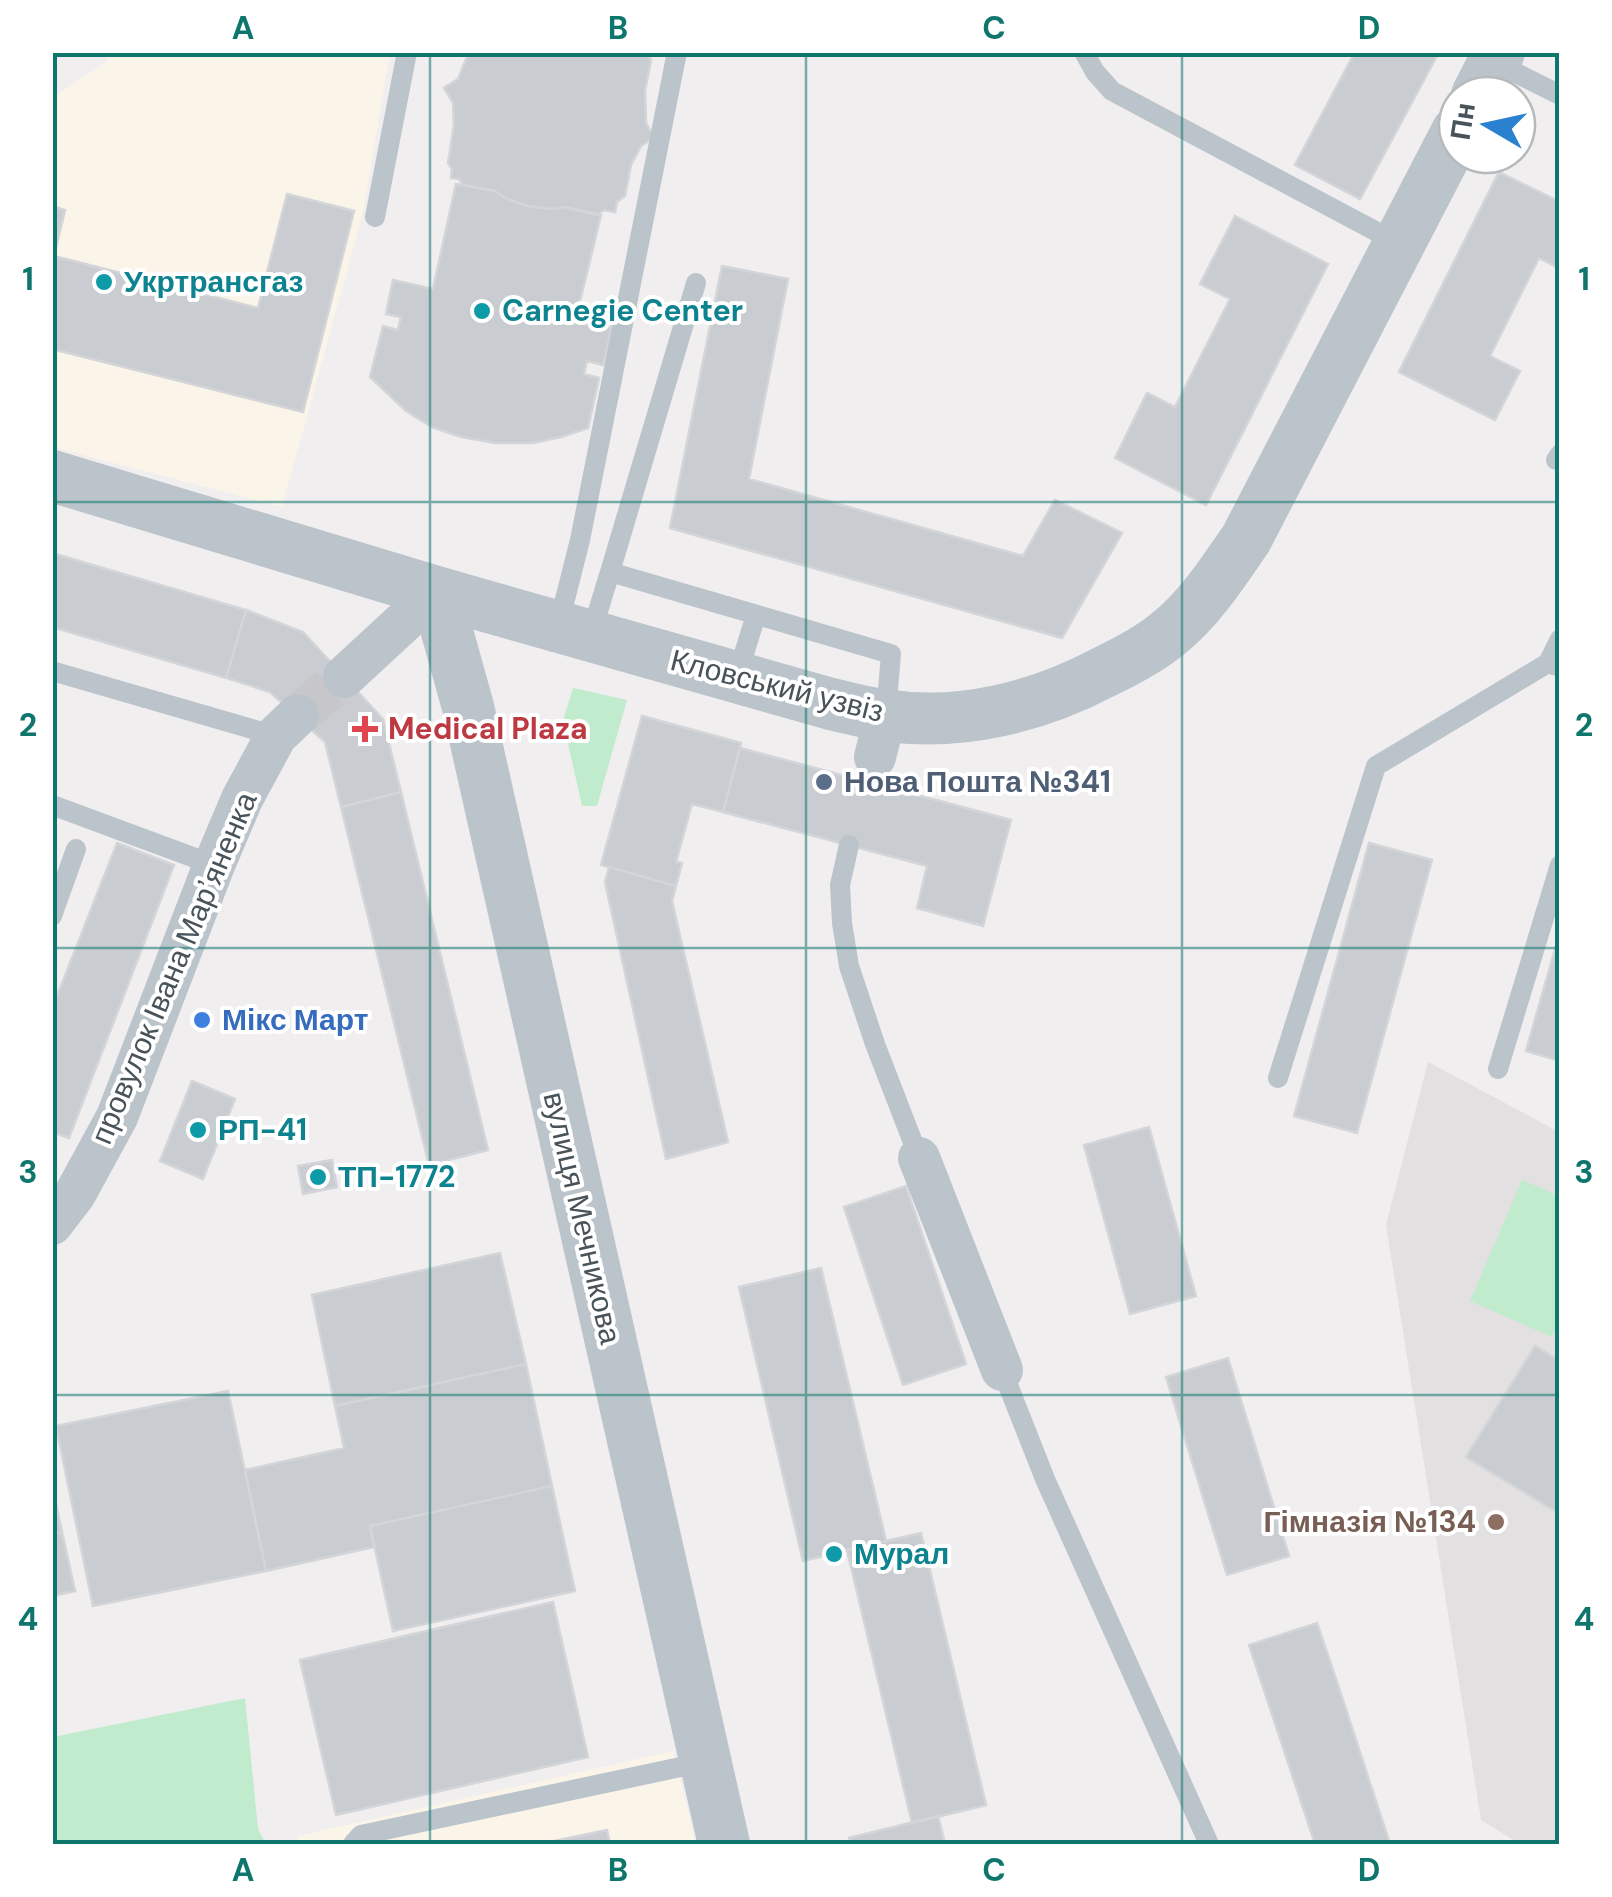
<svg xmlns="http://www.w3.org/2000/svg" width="1612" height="1897" viewBox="0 0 1612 1897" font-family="'DM Sans',sans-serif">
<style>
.commercial{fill:#faf4e9}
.education{fill:#e2e0e0}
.green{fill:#c1ebcd}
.building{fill:#c9ccd1;stroke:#d3d5d9;stroke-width:2.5}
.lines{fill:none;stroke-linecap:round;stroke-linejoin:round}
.minor-tunnel{stroke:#c7c7ca;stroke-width:42;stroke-dasharray:42 21;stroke-linecap:butt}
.service{stroke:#bbc4ca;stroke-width:20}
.minor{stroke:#bbc4ca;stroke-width:42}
.tertiary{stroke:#bbc4ca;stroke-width:52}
.grid{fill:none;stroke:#0f766e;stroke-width:2.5;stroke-opacity:0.55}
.culture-dot{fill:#0f9aa8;stroke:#fff;stroke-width:4}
.health-dot{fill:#e0444e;stroke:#fff;stroke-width:4}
.service-dot{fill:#5c6f8a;stroke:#fff;stroke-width:4}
.shop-dot{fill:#3f7fe0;stroke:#fff;stroke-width:4}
.education-dot{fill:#8d6e63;stroke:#fff;stroke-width:4}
.labels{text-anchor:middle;stroke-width:8;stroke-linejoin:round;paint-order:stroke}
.culture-label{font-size:30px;font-weight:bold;fill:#0d838f;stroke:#fff;text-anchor:start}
.street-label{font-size:30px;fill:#48535a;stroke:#fff}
.health-label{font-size:30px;font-weight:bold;fill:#be3a42;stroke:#fff;text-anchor:start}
.service-label{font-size:30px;font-weight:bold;fill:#4e5e75;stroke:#fff;text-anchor:start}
.shop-label{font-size:30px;font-weight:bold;fill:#366cbe;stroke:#fff;text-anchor:start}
.education-label{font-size:30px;font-weight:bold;fill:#785e54;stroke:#fff;text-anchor:end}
.neatline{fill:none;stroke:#0f766e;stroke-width:4}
.grid-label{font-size:32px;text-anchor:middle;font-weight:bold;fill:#0f766e}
</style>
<rect width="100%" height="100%" fill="#f1eeef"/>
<path class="commercial" d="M110,53H390L363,213L282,507L53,447L52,98L106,62Z
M673,1751L696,1844H300L298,1836Z"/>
<path class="education" d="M1428,1062L1559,1132V1844H1520L1481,1820L1386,1225Z"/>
<path class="green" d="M573,688L627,700L597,806H582L563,721Z
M1522,1180L1559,1196V1319L1552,1337L1470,1301Z
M245,1698L258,1829L266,1844H54L53,1737Z"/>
<path class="building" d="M469,52H646L651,60L645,91L646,123L654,137L641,146L631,165L625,196L617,202L615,212L604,210L597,215L564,207L551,209L527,206L505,198L495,191L463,185L459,179L451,178L452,169L448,163L454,125L453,103L444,88L458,79Z
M1355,52H1439L1360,199L1295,165Z
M1499,172L1560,202V269L1539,258L1490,356L1520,371L1495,420L1399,372Z
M456,184L495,191L505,198L527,206L551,209L564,207L601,215L576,318L612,327L603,365L587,361L584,374L599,378L588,428L561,437L533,443H496L461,437L432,427L406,411L370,377L383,326L398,330L401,317L386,314L393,280L433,289Z
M287,194L354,211L303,412L52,349V206L65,210L54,256L258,308Z
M1235,216L1328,264L1206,505L1115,458L1147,393L1175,407L1230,299L1200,284Z
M722,266L788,279L749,479L1023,556L1055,500L1122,533L1062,638L670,528Z
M52,553L246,610L226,678L52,627Z
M246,610L303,632L383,719L401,792L341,807L325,742L270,692L226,678Z
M642,716L741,743L723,812L692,804L676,862L682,863L676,886L601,865Z
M740,748L1011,820L983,926L917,908L927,866L723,812Z
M401,792L488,1150L429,1165L341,807Z
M117,843L174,865L69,1138L52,1132V1009Z
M1369,843L1432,860L1357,1133L1294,1116Z
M609,867L676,886L672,901L728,1142L666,1159L605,882Z
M1560,932V1061L1526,1051Z
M192,1081L235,1099L203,1179L160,1161Z
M1149,1127L1196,1296L1130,1314L1084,1145Z
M332,1160L337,1187L303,1194L298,1166Z
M906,1186L966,1364L903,1385L844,1207Z
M500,1253L526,1364L335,1406L312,1295Z
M821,1268L886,1541L803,1561L739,1287Z
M1535,1346L1560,1361V1514L1466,1457Z
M1228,1358L1289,1556L1227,1575L1166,1377Z
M526,1364L552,1486L370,1526L374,1547L266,1571L245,1470L344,1448L335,1406Z
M228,1391L266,1571L93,1606L56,1426Z
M52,1485L62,1532L52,1534Z
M552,1486L575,1591L393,1631L370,1526Z
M62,1532L75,1591L52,1596V1534Z
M921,1533L986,1805L912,1823L847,1550Z
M553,1602L588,1757L336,1815L300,1660Z
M1317,1623L1338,1685L1390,1844H1315L1249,1645Z
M938,1816L945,1844H851L849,1838Z
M607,1830L610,1844H540Z"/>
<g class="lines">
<path class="minor-tunnel" d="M298,715L344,677"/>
<path class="service" d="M1084,52L1095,72L1112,91L1396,242
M1496,63L1560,95
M375,217L407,52
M1556,460L1560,454
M610,572L696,283
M558,627L580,540L677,52
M591,634L610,572L891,654L886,713
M1548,663L1560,639
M52,671L276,736
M737,676L756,615
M52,805L214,865
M849,845L840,885L842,923L849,966L875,1044L919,1158
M52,916L76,849
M1498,1069L1560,865
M1278,1078L1376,766L1548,663L1560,667
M1002,1370L1045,1479L1209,1844
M353,1844L361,1835L704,1762"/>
<path class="minor" d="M344,677L436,592
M875,757L885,716
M919,1158L1002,1370
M52,1224L75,1194L117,1117L214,865L242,799L276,736L298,715"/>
<path class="tertiary" d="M1477,95L1499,52
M52,476L436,592L831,704C849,708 866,713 884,715C959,727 1038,707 1104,672C1127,661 1150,649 1169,633C1201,607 1223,572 1246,539L1457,132
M436,592L468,707L724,1844"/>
</g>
<path class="grid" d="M430,52V1844M806,52V1844M1182,52V1844M52,502H1560M52,948H1560M52,1395H1560"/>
<g class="culture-dot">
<circle cx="104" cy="282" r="10"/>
<circle cx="482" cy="311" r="10"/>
<circle cx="198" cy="1130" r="10"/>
<circle cx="318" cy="1177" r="10"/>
<circle cx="834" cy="1554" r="10"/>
</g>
<path class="health-dot" d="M360 714h10v10h10v10h-10v10h-10v-10h-10v-10h10z"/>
<circle class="service-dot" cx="824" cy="782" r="10"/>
<circle class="shop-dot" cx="202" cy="1020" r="10"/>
<circle class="education-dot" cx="1496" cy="1522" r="10"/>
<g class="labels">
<g class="culture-label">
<text x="124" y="292">Укртрансгаз</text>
<text x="502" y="321">Carnegie Center</text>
<text x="218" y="1140">РП-41</text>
<text x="338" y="1187">ТП-1772</text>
<text x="854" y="1564">Мурал</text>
</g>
<g class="street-label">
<text transform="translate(777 686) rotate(14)" y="10">Кловський узвіз</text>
<text transform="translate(174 968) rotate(-67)" y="10">провулок Івана Марʼяненка</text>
<text transform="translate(582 1218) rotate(77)" y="10">вулиця Мечникова</text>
</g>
<g class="health-label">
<text x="388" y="739">Medical Plaza</text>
</g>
<g class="service-label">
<text x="844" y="792">Нова Пошта №341</text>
</g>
<g class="shop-label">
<text x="222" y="1030">Мікс Март</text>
</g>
<g class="education-label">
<text x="1476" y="1532">Гімназія №134</text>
</g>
</g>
<rect width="1612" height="1897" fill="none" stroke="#ffffff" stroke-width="110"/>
<g transform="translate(1487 125) rotate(279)"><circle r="48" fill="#ffffff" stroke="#b6babd" stroke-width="2.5"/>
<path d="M0-8L18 38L0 25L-18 38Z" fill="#2981d0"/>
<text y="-15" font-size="28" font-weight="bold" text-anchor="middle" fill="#48535a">Пн</text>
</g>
<rect x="55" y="55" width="1502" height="1787" class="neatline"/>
<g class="grid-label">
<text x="243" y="39">A</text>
<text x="618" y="39">B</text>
<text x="994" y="39">C</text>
<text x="1369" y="39">D</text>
<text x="28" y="290">1</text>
<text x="1584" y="290">1</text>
<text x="28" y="736">2</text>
<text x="1584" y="736">2</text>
<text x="28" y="1183">3</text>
<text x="1584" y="1183">3</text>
<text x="28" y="1630">4</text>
<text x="1584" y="1630">4</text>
<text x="243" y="1881">A</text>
<text x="618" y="1881">B</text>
<text x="994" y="1881">C</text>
<text x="1369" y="1881">D</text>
</g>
</svg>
